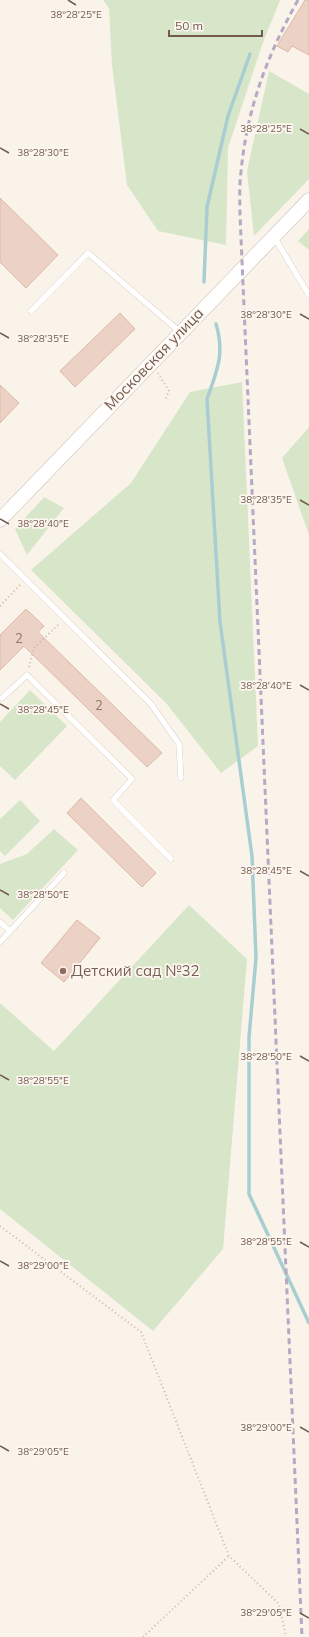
<svg xmlns="http://www.w3.org/2000/svg" width="309" height="1637" viewBox="0 0 309 1637" font-family="Mulish,sans-serif">
<style>
.green{fill:#d7e6c9}
.lines{fill:none;stroke-linecap:round;stroke-linejoin:round}
.stream{stroke:#a8ced2;stroke-width:3.5}
.building{fill:#ecd2c4;stroke:#ddb8a7}
.service-casing{stroke:#cbbbb1;stroke-width:6}
.tertiary-casing{stroke:#cbbbb1;stroke-width:15}
.path{stroke:#d1b5a7;stroke-width:2;stroke-dasharray:1 3;stroke-linecap:butt}
.service{stroke:#fff;stroke-width:5.5}
.tertiary{stroke:#fff;stroke-width:14}
.rail{stroke:#b5a9c3;stroke-width:3;stroke-dasharray:6 4;stroke-linecap:butt}
.ticks{fill:none;stroke:#725a50;stroke-width:1.5}
.education-dot{fill:#8d6e63;stroke:#fdf7f0;stroke-width:1.5}
.labels{text-anchor:middle;stroke-width:3.5;stroke-linejoin:round;paint-order:stroke}
.number-label{font-size:13px;fill:#90786d}
.street-label{font-size:15px;fill:#725a50;stroke:#fdf7f0}
.education-label{font-size:15px;fill:#785e54;stroke:#fdf7f0;text-anchor:start}
.ticks-label{font-size:10px;text-anchor:middle;fill:#725a50;stroke:#fdf7f0;stroke-width:3.5;stroke-linejoin:round;paint-order:stroke}
</style>
<rect width="100%" height="100%" fill="#faf3ea"/>
<path class="green" d="M103,0H280L262,45L228,148L226,245L158,231L127,185L112,65L109,8Z
M269,71L309,94V179L254,236L247,171Z
M309,229V250L298,241Z
M242,382L258,746L221,773L166,703L31,570L131,483L190,392Z
M309,427V535L282,458Z
M44,497L64,508L27,555L15,529Z
M30,690L67,726L15,780L0,766V722Z
M20,800L40,821L5,856L0,851V819Z
M54,829L78,850L13,920L0,908V864L27,854Z
M189,905L247,959L223,1249L153,1331L0,1209V1003L54,1051Z"/>
<g class="lines">
<path class="stream" d="M204,282L207,207L228,116L250,54
M216,324C225,354 217,371 207,399L220,622L252,856L256,958L249,1037V1194L309,1323"/>
</g>
<path class="building" d="M305,0H309V55L292,46L288,52L277,46Z
M0,198L58,255L26,288L0,262Z
M120,313L135,329L75,387L60,371Z
M0,385L19,403L0,423Z
M26,609L44,626L38,632L162,753L147,767L24,646L0,670V635Z
M81,798L156,873L142,887L67,813Z
M77,920L100,938L64,982L41,963Z"/>
<g class="lines">
<defs>
<path id="service" d="M274,237L309,295
M31,311L88,253L180,332
M0,554L151,704L179,744L181,778
M2,698L27,675L132,779L113,800L171,859
M0,922L10,931
M0,942L64,873"/>
<path id="tertiary" d="M0,520L309,200"/>
</defs>
<use href="#service" class="service-casing"/>
<use href="#tertiary" class="tertiary-casing"/>
<path class="path" d="M158,373L169,391L165,400
M0,606L20,585
M29,667L34,648L58,625
M0,1226L141,1332L229,1556L279,1604L286,1637
M143,1637L229,1556"/>
<use href="#service" class="service"/>
<use href="#tertiary" class="tertiary"/>
<path class="rail" d="M298,0C267,56 247,108 241,172C239,186 240,201 240,215L302,1637"/>
</g>
<path class="ticks" d="M68,0L76,5M300,129L309,134M0,148L9,153M300,314L309,319M0,333L9,338M300,500L309,505M0,519L9,524M300,685L309,690M0,704L9,709M300,871L309,876M0,890L9,895M300,1056L309,1061M0,1075L9,1080M300,1242L309,1247M0,1261L9,1266M300,1427L309,1432M0,1446L9,1451M300,1613L309,1618"/>
<circle class="education-dot" cx="63" cy="971" r="4"/>
<g class="labels">
<g class="number-label">
<text x="19" y="643">2</text>
<text x="99" y="710">2</text>
</g>
<g class="street-label">
<text transform="translate(154 359) rotate(-46)" y="5">Московская улица</text>
</g>
<g class="education-label">
<text x="71" y="976">Детский сад №32</text>
</g>
</g>
<g class="ticks-label">
<text x="76" y="18">38°28'25"E</text>
<text x="266" y="132">38°28'25"E</text>
<text x="43" y="156">38°28'30"E</text>
<text x="266" y="318">38°28'30"E</text>
<text x="43" y="342">38°28'35"E</text>
<text x="266" y="503">38°28'35"E</text>
<text x="43" y="527">38°28'40"E</text>
<text x="266" y="689">38°28'40"E</text>
<text x="43" y="713">38°28'45"E</text>
<text x="266" y="874">38°28'45"E</text>
<text x="43" y="898">38°28'50"E</text>
<text x="266" y="1060">38°28'50"E</text>
<text x="43" y="1084">38°28'55"E</text>
<text x="266" y="1245">38°28'55"E</text>
<text x="43" y="1269">38°29'00"E</text>
<text x="266" y="1431">38°29'00"E</text>
<text x="43" y="1455">38°29'05"E</text>
<text x="266" y="1616">38°29'05"E</text>
</g>
<path d="M169 30v6h93v-6" fill="none" stroke="#725a50" stroke-width="2"/>
<text x="175" y="30" font-size="12" fill="#725a50" stroke="#fdf7f0" stroke-width="3" paint-order="stroke">50 m</text>
</svg>
